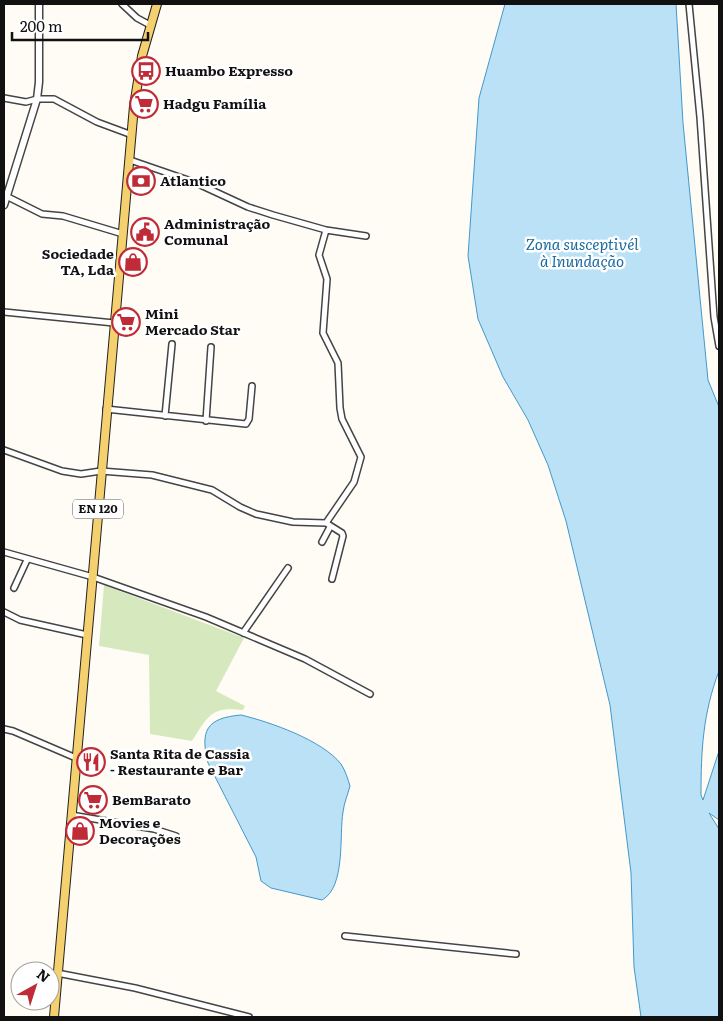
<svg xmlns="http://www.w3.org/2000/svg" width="723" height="1021" viewBox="0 0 723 1021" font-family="Literata,serif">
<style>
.green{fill:#d6e9be}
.water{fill:#bae1f5;stroke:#4398ca}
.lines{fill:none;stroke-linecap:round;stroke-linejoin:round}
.minor-casing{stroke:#444;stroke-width:8}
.tertiary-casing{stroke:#444;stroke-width:9}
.primary-casing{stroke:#222;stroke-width:10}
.minor{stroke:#fff;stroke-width:5}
.tertiary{stroke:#fff;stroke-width:6}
.primary{stroke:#f5d06f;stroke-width:8}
.labels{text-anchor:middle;stroke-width:5;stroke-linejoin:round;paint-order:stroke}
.shield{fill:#fff;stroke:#585858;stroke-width:1}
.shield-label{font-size:12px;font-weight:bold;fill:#111}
.poi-label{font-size:14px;font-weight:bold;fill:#111;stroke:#fff;text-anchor:start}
.water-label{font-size:15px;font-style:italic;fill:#1b6ba1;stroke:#fff}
</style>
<rect width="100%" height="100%" fill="#fffcf5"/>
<path class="green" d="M104,585L244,638L216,691L245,706L243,710C211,706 208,716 192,741L150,734L149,655L99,646Z"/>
<path class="water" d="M505,4H676L683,123L708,380L719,407V671C703,713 701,750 701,795L703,800L719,751V820L709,813L719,829V1017H641L634,967L631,873L610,705L566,521L548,465L528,420L503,377L478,319L468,256L479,98Z
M241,715C270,722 322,740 341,764C345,770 348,779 350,786C348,794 344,803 343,812C339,835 346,887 322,900L271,888L261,881L256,857L208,763C200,731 206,718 241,715Z"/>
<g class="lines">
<defs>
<path id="minor" d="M122,4L137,18L150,25
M689,4L700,117L714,317L719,346
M4,98L26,102L37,99H54L97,122L132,135
M130,160L194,182L248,207L273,215L326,230L366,236
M4,195L42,214L63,216L123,234
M4,312L114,323
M106,409L246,424L249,419L252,386
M165,416L172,344
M206,421L211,347
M4,450L62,471L81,474L101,471L152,475L212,490L240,507L256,514L293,522L326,523L354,482L361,457L342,419L340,408L338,363L323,333L327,279L319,255L326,230
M326,523L342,533L343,536L332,579
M322,542L330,527
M4,552L93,577L206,617L305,659L370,694
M14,588L27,560
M4,612L20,620L87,635
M243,633L288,568
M4,729L13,731L76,758
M71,815L154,829L176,836
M345,936L516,954
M57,973L135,988L249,1017"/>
<path id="tertiary" d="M4,205L37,99L39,82V4"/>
<path id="primary" d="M54,1017L134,106L142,56L157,4"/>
</defs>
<use href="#minor" class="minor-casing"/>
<use href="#tertiary" class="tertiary-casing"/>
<use href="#primary" class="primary-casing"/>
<use href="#minor" class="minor"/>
<use href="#tertiary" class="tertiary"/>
<use href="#primary" class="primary"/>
</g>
<defs>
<symbol id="bus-ring" viewBox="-11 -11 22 22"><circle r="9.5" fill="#fff" stroke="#bf2b36" stroke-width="1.5"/><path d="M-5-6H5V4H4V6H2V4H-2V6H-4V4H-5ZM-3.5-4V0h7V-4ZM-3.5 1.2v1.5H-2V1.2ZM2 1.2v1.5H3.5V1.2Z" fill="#bf2b36"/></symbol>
<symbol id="supermarket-ring" viewBox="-11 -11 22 22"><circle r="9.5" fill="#fff" stroke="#bf2b36" stroke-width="1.5"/><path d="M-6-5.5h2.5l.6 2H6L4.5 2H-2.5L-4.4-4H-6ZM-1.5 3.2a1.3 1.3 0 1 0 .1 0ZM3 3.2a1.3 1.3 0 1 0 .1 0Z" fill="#bf2b36"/></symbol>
<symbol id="bank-ring" viewBox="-11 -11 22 22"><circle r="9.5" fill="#fff" stroke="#bf2b36" stroke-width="1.5"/><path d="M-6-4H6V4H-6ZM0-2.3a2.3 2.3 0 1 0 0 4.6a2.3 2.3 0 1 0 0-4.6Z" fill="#bf2b36"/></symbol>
<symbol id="civic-ring" viewBox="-11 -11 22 22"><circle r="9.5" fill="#fff" stroke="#bf2b36" stroke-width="1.5"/><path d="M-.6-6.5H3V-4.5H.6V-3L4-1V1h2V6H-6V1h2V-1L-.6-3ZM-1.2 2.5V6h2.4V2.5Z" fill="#bf2b36"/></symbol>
<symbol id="shop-ring" viewBox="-11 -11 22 22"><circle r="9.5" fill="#fff" stroke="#bf2b36" stroke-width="1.5"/><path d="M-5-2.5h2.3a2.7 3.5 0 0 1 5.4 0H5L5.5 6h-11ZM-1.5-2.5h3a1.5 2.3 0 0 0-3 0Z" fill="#bf2b36"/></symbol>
<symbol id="restaurant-ring" viewBox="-11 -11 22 22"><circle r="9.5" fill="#fff" stroke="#bf2b36" stroke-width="1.5"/><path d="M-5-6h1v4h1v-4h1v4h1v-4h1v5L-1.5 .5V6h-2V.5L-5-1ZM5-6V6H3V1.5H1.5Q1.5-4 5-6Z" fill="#bf2b36"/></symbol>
</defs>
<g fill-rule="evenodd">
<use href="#bus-ring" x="130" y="55" width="32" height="32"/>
<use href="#supermarket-ring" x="128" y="88" width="32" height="32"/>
<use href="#bank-ring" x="125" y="165" width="32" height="32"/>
<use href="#civic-ring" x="129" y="216" width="32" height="32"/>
<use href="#shop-ring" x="117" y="246" width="32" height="32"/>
<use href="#supermarket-ring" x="110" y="306" width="32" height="32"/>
<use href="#restaurant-ring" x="75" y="746" width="32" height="32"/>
<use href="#supermarket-ring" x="77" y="784" width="32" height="32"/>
<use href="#shop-ring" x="64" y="815" width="32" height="32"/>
</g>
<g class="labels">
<rect class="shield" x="73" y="499.5" width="50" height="19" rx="4"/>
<g class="shield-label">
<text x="98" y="513">EN 120</text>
</g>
<g class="poi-label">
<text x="165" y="76">Huambo Expresso</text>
<text x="163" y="109">Hadgu Família</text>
<text x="160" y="186">Atlantico</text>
<text x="164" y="229">Administração<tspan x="164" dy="16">Comunal</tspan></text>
<text x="114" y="259" text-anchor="end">Sociedade<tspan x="114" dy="16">TA, Lda</tspan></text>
<text x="145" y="319">Mini<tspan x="145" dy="16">Mercado Star</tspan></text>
<text x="110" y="759">Santa Rita de Cassia<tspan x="110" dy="16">- Restaurante e Bar</tspan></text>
<text x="112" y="805">BemBarato</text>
<text x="99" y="828">Movies e<tspan x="99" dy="16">Decorações</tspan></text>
</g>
<g class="water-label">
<text x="582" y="250">Zona susceptivél<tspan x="582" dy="17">à Inundação</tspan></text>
</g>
</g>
<rect width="723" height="1021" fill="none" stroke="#111111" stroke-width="10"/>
<g transform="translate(35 986) rotate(39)"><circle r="24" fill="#ffffff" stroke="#a0a0a0"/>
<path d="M0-4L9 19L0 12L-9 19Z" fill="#bf2b36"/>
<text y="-8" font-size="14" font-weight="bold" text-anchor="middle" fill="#111111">N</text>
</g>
<path d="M12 32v8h136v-8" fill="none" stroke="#111111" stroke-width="2.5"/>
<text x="20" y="32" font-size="15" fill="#111111" stroke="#ffffff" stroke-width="4" paint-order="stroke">200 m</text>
</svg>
